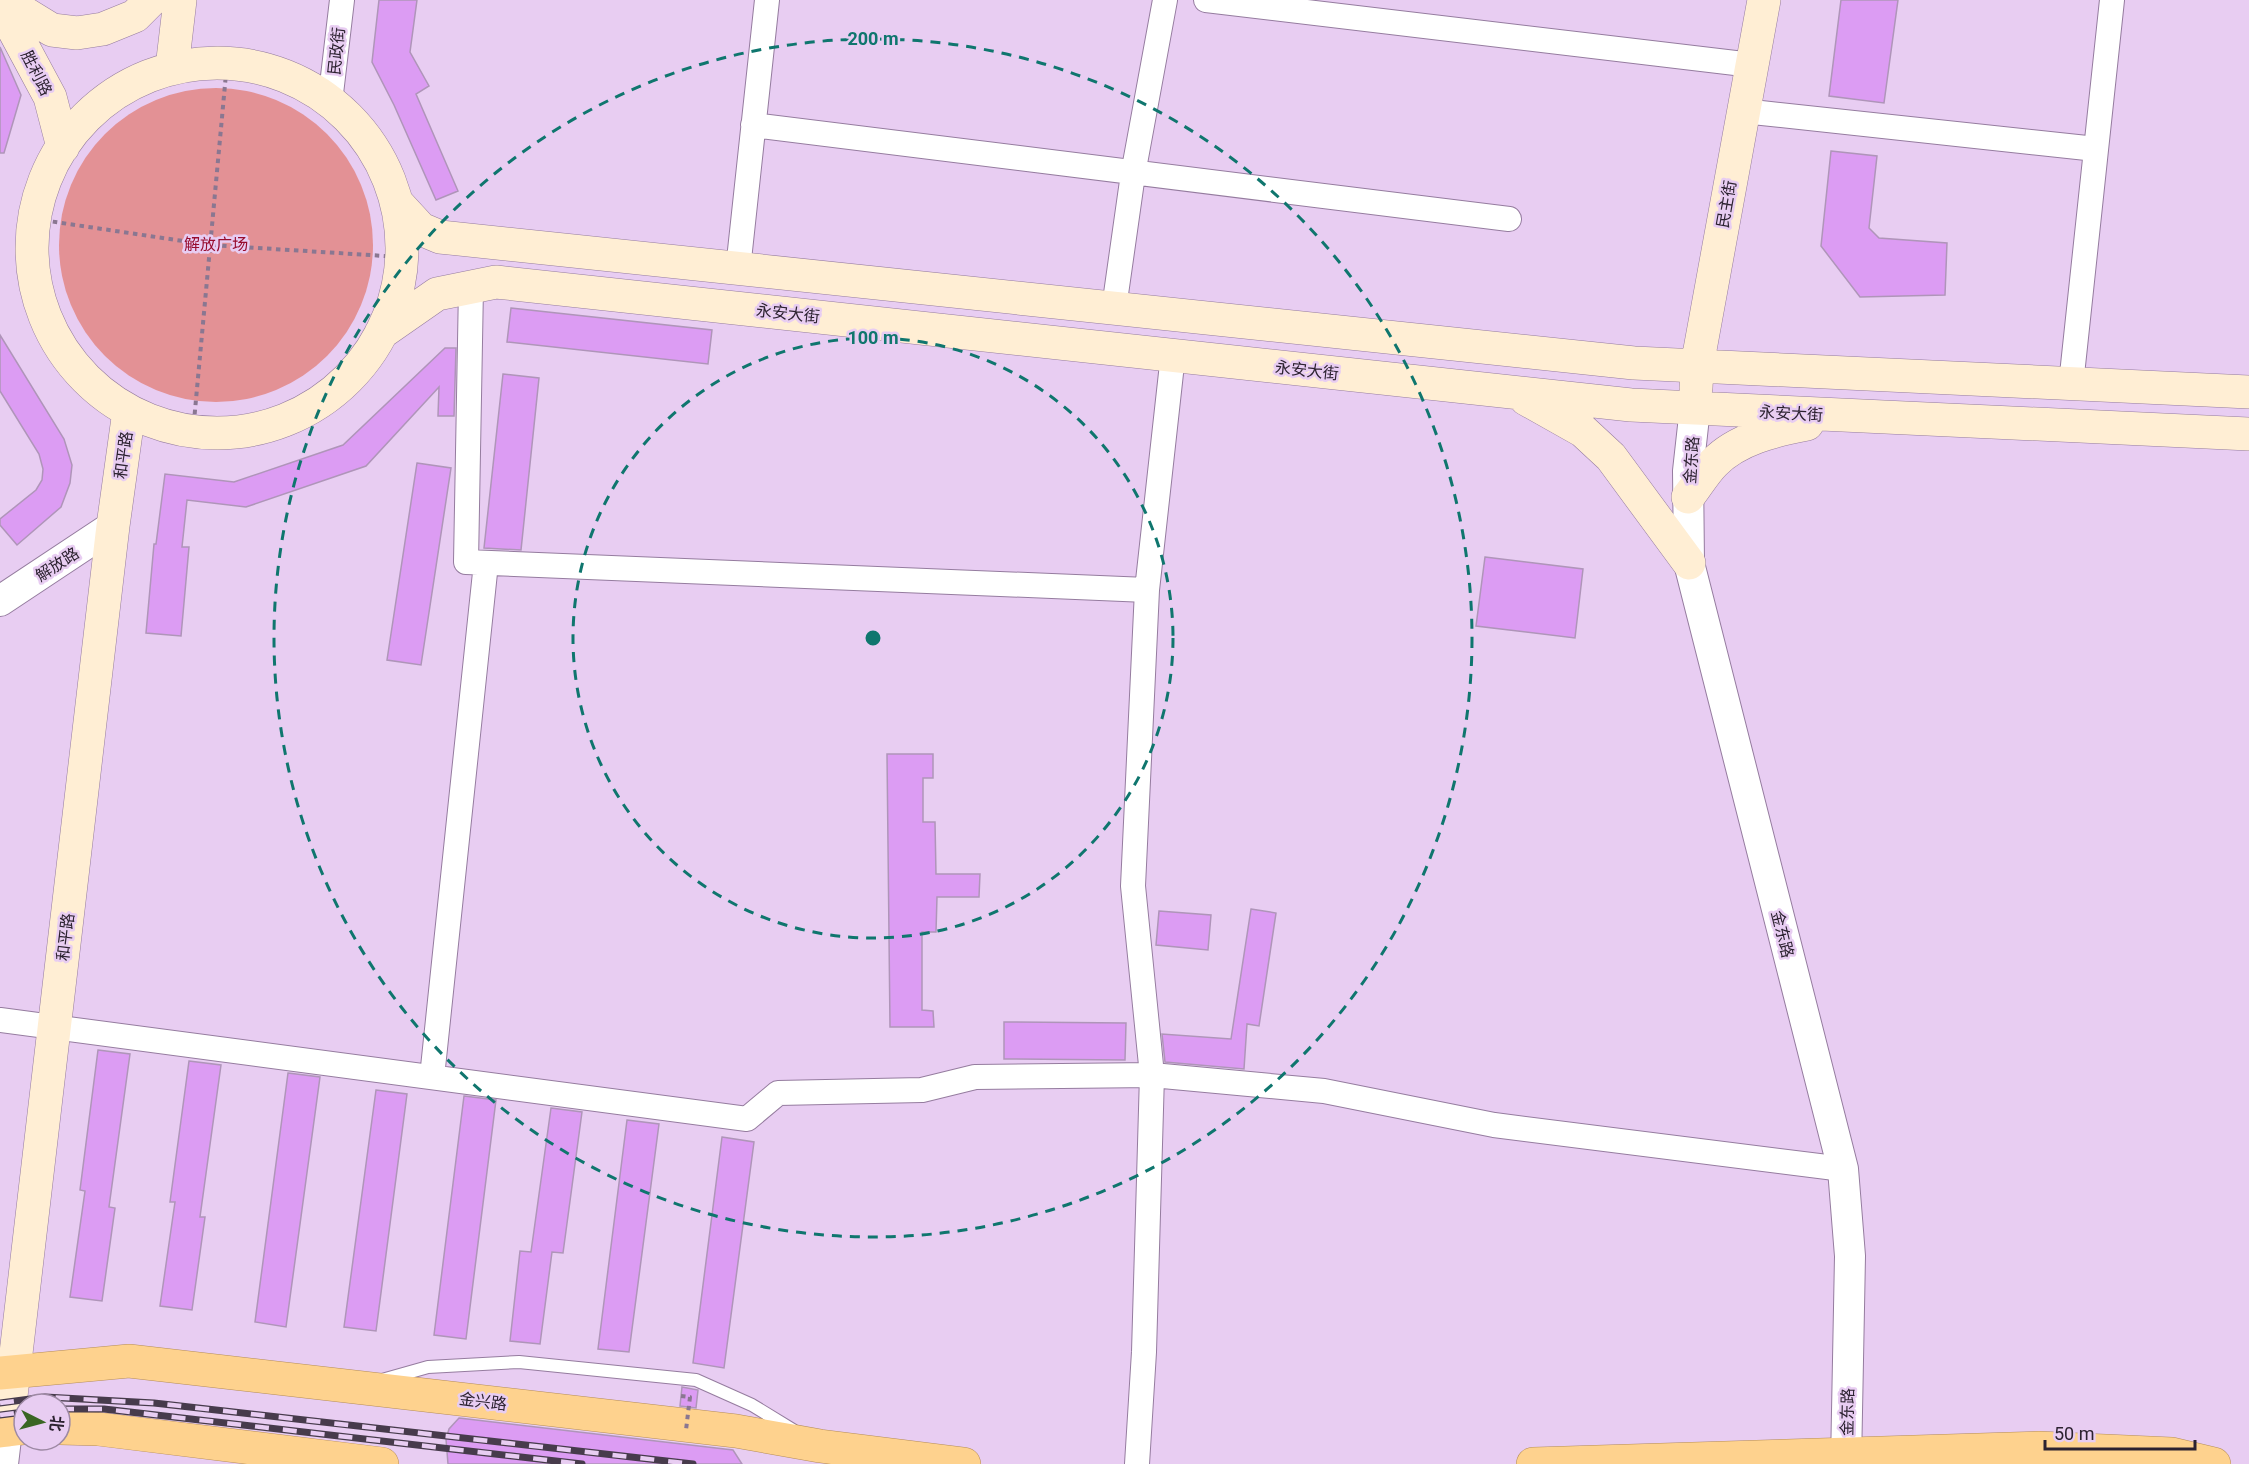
<svg xmlns="http://www.w3.org/2000/svg" width="2249" height="1464" viewBox="0 0 2249 1464" font-family="Roboto,'Noto Sans SC',sans-serif">
<style>
.green{fill:#e39195}
.building{fill:#dc9cf3;stroke:#af95b9;stroke-width:1.5}
.lines{fill:none;stroke-linecap:round;stroke-linejoin:round}
.service-casing{stroke:#957c9f;stroke-width:14}
.minor-casing{stroke:#957c9f;stroke-width:26}
.tertiary-casing{stroke:#957c9f;stroke-width:32}
.secondary-casing{stroke:#957c9f;stroke-width:34}
.trunk-casing{stroke:#b48d5a;stroke-width:34}
.path{stroke:#8a7791;stroke-width:4;stroke-dasharray:4.5 4.5;stroke-linecap:butt}
.service{stroke:#fff;stroke-width:12}
.minor{stroke:#fff;stroke-width:24}
.tertiary{stroke:#fff;stroke-width:30}
.secondary{stroke:#ffeed4;stroke-width:33}
.trunk{stroke:#fed28e;stroke-width:33}
.rail-casing{stroke:#473b4c;stroke-width:7}
.rail{stroke:#e8cdf2;stroke-width:4.5;stroke-dasharray:14;stroke-linecap:butt}
.path-bridge{stroke:#8a7791;stroke-width:4;stroke-dasharray:4.5 4.5;stroke-linecap:butt}
.ring{fill:none;stroke:#0f766e;stroke-width:3;stroke-dasharray:10 8}
.labels{text-anchor:middle;stroke-width:5;stroke-linejoin:round;paint-order:stroke}
.street-label{font-size:16px;fill:#2c2230;stroke:#e8cdf2}
.park-label{font-size:16px;fill:#970c2e;stroke:#e8cdf2}
.centre{fill:#0f766e;stroke:#e8cdf2;stroke-width:3}
.ring-label{font-size:18px;text-anchor:middle;font-weight:bold;fill:#0f766e;stroke:#e8cdf2;stroke-width:5;stroke-linejoin:round;paint-order:stroke}
</style>
<rect width="100%" height="100%" fill="#e8cdf2"/>
<path class="green" d="M59 245a157 157 0 1 1 314 0a157 157 0 1 1-314 0Z"/>
<path class="building" d="M379,0H417L410,52L429,86L416,94L458,191L436,200L394,105L372,62Z
M1841,0H1898L1884,103L1829,96Z
M0,47L21,95L4,153H0Z
M1831,151L1877,156L1869,228L1879,238L1947,243L1945,295L1860,297L1821,246Z
M511,308L712,330L708,364L507,342Z
M0,335L64,439L72,465L70,483L61,507L17,545L0,525V519L36,490L42,480L43,469L39,454L0,391Z
M445,348H456L454,416H438L439,387L366,466L246,507L187,500L182,547H189L181,636L146,633L154,544H156L165,474L234,482L343,445Z
M503,374L539,378L521,550L484,548Z
M417,463L451,468L421,665L387,660Z
M1485,557L1583,569L1575,638L1476,626Z
M887,754H933V778H923V822H935L936,874H980L979,897H937L936,932H922V1010L933,1011L934,1027H890Z
M1251,909L1276,913L1259,1026L1247,1024L1244,1069L1165,1062L1162,1034L1231,1039Z
M1159,911L1211,915L1208,950L1156,945Z
M1004,1022L1126,1023L1125,1060L1004,1059Z
M98,1050L130,1054L109,1207L115,1208L102,1301L70,1297L85,1191L80,1190Z
M189,1061L221,1065L200,1217H205L192,1310L160,1306L175,1202H170Z
M288,1073L320,1077L286,1327L255,1322Z
M376,1090L407,1094L376,1331L344,1327Z
M464,1096L496,1100L466,1339L434,1335Z
M551,1108L582,1112L563,1253L552,1252L540,1344L510,1341L520,1251L531,1252Z
M627,1120L659,1124L629,1352L598,1349Z
M722,1137L754,1142L724,1368L693,1363Z
M682,1387L698,1390L696,1408L680,1406Z
M459,1418L733,1450L742,1464H448L446,1439L449,1429Z"/>
<g class="lines">
<defs>
<path id="service" d="M382,1380L428,1367L519,1362L696,1380L752,1405L793,1430"/>
<path id="minor" d="M1206,0L1752,65
M330,102L342,0
M1743,111L2096,149
M753,125L1509,219
M738,269L767,0
M471,287L466,562L1147,590L1173,355
M1114,308L1133,174L1165,0
M2071,384L2112,0
M0,1020L747,1119L778,1093L922,1090L975,1077L1152,1075L1324,1091L1494,1125L1843,1169
M432,1077L486,563
M1137,1464L1144,1352L1152,1075L1133,886L1147,590"/>
<path id="tertiary" d="M1695,408L1688,471L1689,563L1843,1169L1850,1256L1846,1464
M0,601L113,526
M3,1464L7,1430"/>
<path id="secondary" d="M3,0L52,30L77,33L103,29L135,16L151,0
M0,4L50,97L63,147
M32 248a185 185 0 1 1 370 0a185 185 0 1 1-370 0Z
M172,68L180,0
M397,203L421,229L440,237L1634,363L2249,392
M381,333L437,294L496,282L1631,405L2249,434
M1696,388L1697,366L1764,0
M1526,399L1583,431L1611,457L1689,563
M1688,497C1697,486 1704,473 1714,463C1737,439 1775,430 1807,424
M7,1430L113,526L129,411"/>
<path id="trunk" d="M0,1373L129,1361L736,1431L820,1446L964,1464
M60,1428L98,1429L382,1464
M0,1431L24,1428
M1533,1464L2039,1448L2172,1454L2214,1464"/>
</defs>
<use href="#service" class="service-casing"/>
<use href="#minor" class="minor-casing"/>
<use href="#tertiary" class="tertiary-casing"/>
<use href="#secondary" class="secondary-casing"/>
<use href="#trunk" class="trunk-casing"/>
<path class="path" d="M35,219L210,245L401,257
M193,432L227,63"/>
<use href="#service" class="service"/>
<use href="#minor" class="minor"/>
<use href="#tertiary" class="tertiary"/>
<use href="#secondary" class="secondary"/>
<use href="#trunk" class="trunk"/>
<defs>
<path id="rail" d="M0,1403L45,1397L154,1403L693,1464
M60,1409H104L582,1464
M0,1415L24,1412"/>
</defs>
<use href="#rail" class="rail-casing"/>
<use href="#rail" class="rail"/>
<path class="path-bridge" d="M681,1396L690,1397L686,1430"/>
</g>
<g class="ring">
<circle cx="873" cy="638" r="300"/>
<circle cx="873" cy="638" r="599"/>
</g>
<g class="labels">
<g class="street-label">
<text transform="translate(336 51) rotate(-84)" y="6">民政街</text>
<text transform="translate(37 73) rotate(63)" y="6">胜利路</text>
<text transform="translate(1726 204) rotate(-80)" y="6">民主街</text>
<text transform="translate(788 313) rotate(6)" y="6">永安大街</text>
<text transform="translate(1307 370) rotate(6)" y="6">永安大街</text>
<text transform="translate(1791 413) rotate(3)" y="6">永安大街</text>
<text transform="translate(123 455) rotate(-82)" y="6">和平路</text>
<text transform="translate(1691 460) rotate(-86)" y="6">金东路</text>
<text transform="translate(57 564) rotate(-33)" y="6">解放路</text>
<text transform="translate(1783 934) rotate(76)" y="6">金东路</text>
<text transform="translate(65 937) rotate(-83)" y="6">和平路</text>
<text transform="translate(483 1401) rotate(7)" y="6">金兴路</text>
<text transform="translate(1847 1412) rotate(-89)" y="6">金东路</text>
</g>
<g class="park-label">
<text x="216" y="250">解放广场</text>
</g>
</g>
<circle cx="873" cy="638" r="9" class="centre"/>
<g class="ring-label">
<text x="873" y="45">200 m</text>
<text x="873" y="344">100 m</text>
</g>
<g transform="translate(42 1422) rotate(96)"><circle r="28" fill="#e8cdf2" stroke="#9d89a4" stroke-width="1.5"/>
<path d="M0-4.5L10 22L0 15L-10 22Z" fill="#3a6624"/>
<text y="-9" font-size="16" font-weight="bold" text-anchor="middle" fill="#2c2230">北</text>
</g>
<path d="M2045 1440v9h150v-9" fill="none" stroke="#2c2230" stroke-width="3"/>
<text x="2054" y="1440" font-size="18" fill="#2c2230" stroke="#e8cdf2" stroke-width="4.5" paint-order="stroke">50 m</text>
</svg>
